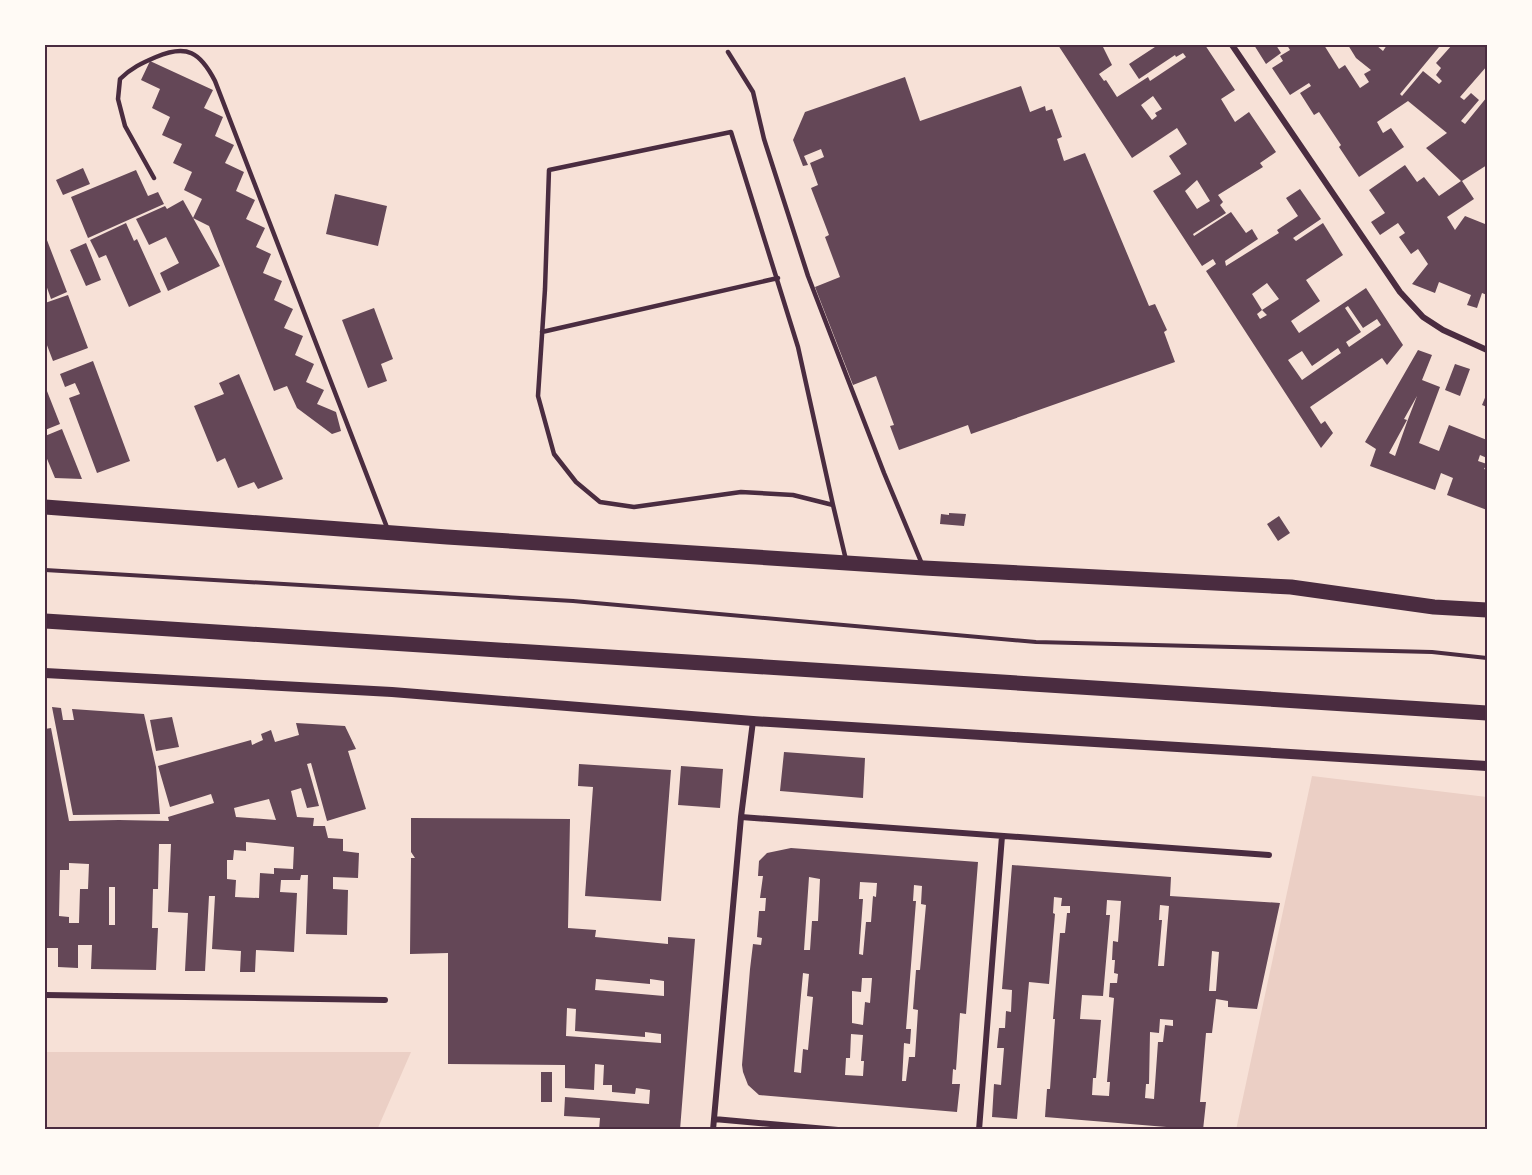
<svg xmlns="http://www.w3.org/2000/svg" width="1532" height="1175" viewBox="0 0 1532 1175" font-family="Quicksand,sans-serif">
<style>
.green{fill:#ebcfc5}
.building{fill:#644757;fill-rule:evenodd}
.lines{fill:none;stroke-linecap:round;stroke-linejoin:round}
.path{stroke:#4a2c40;stroke-width:4}
.service{stroke:#4a2c40;stroke-width:4.5}
.minor{stroke:#4a2c40;stroke-width:6}
.tertiary{stroke:#4a2c40;stroke-width:10}
.primary{stroke:#4a2c40;stroke-width:15}
.neatline{fill:none;stroke:#4a2c40;stroke-width:2}
</style>
<rect width="100%" height="100%" fill="#f7e1d7"/>
<path class="green" d="M1312,776L1487,797V1130H1236Z
M45,1052H411L377,1130H45Z"/>
<path class="building" d="M1058,45H1102L1112,65L1099,74L1104,81L1106,80L1117,97L1148,77L1150,81L1186,57L1183,53L1176,57L1175,55L1139,79L1129,64L1158,45H1205L1235,90L1221,99L1235,122L1249,112L1276,152L1260,163L1263,167L1218,195L1223,202L1220,205L1226,213L1193,234L1194,236L1231,212L1246,233L1252,229L1258,239L1225,261L1226,266L1279,233L1277,230L1298,216L1286,198L1300,189L1321,219L1293,238L1296,241L1323,223L1343,255L1306,280L1320,301L1291,321L1299,333L1366,288L1403,345L1387,365L1382,358L1310,407L1321,424L1325,421L1333,433L1321,448L1206,271L1216,264L1213,259L1202,266L1153,191L1181,174L1169,156L1187,144L1177,128L1132,158ZM1153,96L1162,109L1155,113L1157,116L1152,120L1141,105ZM1197,180L1210,201L1197,209L1185,191ZM1267,283L1279,299L1262,310L1267,315L1260,319L1257,314L1262,310L1252,294ZM1348,306L1363,328L1377,319L1381,325L1349,347L1346,342L1361,332L1345,308ZM1338,348L1341,353L1302,380L1288,360L1302,351L1312,366Z
M1254,45H1276L1281,53L1266,64Z
M1287,45H1324L1339,69L1345,65L1360,88L1369,82L1364,74L1371,70L1356,58L1348,45H1376L1383,51L1387,45H1437L1439,47L1400,94L1402,96L1423,71L1439,84L1442,81L1436,75L1441,68L1436,63L1452,45H1487V66L1460,97L1464,100L1471,93L1479,100L1461,121L1465,124L1487,97V165L1462,181L1474,199L1447,217L1455,230L1465,216L1485,224L1487,220V295L1482,293L1477,308L1467,305L1471,295L1439,282L1435,293L1412,284L1428,264L1418,249L1411,254L1399,237L1405,233L1398,223L1380,235L1371,222L1385,213L1369,190L1405,165L1417,182L1424,177L1439,196L1461,181L1426,148L1447,133L1408,101L1377,122L1383,133L1391,128L1404,147L1359,177L1339,147L1341,145L1319,112L1314,115L1300,93L1311,86L1309,83L1290,95L1272,68L1283,61L1280,56L1290,50Z
M150,61L213,90L204,108L223,117L215,136L234,145L225,163L244,172L236,191L255,200L246,219L265,228L256,247L271,254L263,273L282,281L274,300L293,309L284,328L303,336L295,355L314,364L306,382L324,390L317,404L336,412L341,431L332,434L297,408L287,386L274,391L209,226L193,218L202,199L184,190L192,172L173,163L182,144L162,135L170,117L152,108L160,89L141,80Z
M905,77L920,121L1021,86L1030,112L1045,106L1046,111L1052,109L1062,137L1057,139L1064,161L1085,153L1149,306L1155,304L1167,330L1164,332L1175,362L971,434L968,425L899,450L890,426L894,425L876,376L853,385L815,287L840,277L825,237L829,235L811,188L818,185L810,163L824,157L821,149L804,156L808,165L803,166L793,140L805,112Z
M83,168L90,184L63,195L56,180Z
M136,170L148,196L158,192L164,204L88,238L71,197Z
M335,194L387,206L378,246L326,234Z
M183,200L220,266L168,291L160,273L179,263L166,237L149,245L136,219L165,206L167,209Z
M126,223L134,241L137,239L161,292L129,307L106,255L99,258L90,240Z
M45,235L67,292L51,299L45,282Z
M86,243L101,280L86,286L70,250Z
M68,295L88,348L53,361L45,340V303Z
M374,308L393,359L381,364L387,381L368,388L342,320Z
M1418,350L1432,355L1422,380L1440,387L1419,443L1439,451L1449,425L1487,440V458L1480,455L1478,461L1487,464L1484,469L1487,470V510L1447,495L1453,478L1441,473L1435,490L1370,466L1376,449L1365,442ZM1417,396L1407,422L1395,456L1389,453L1407,420L1404,419Z
M93,361L130,461L97,473L69,398L80,394L75,383L65,387L60,374Z
M1455,364L1470,369L1460,396L1445,390Z
M239,374L283,479L258,489L254,482L238,488L225,458L217,462L194,406L224,394L219,383Z
M45,386L60,424L45,430Z
M1487,393V407L1482,405Z
M62,429L82,479L55,478L45,454V436Z
M949,513L966,514L964,526L940,524L941,514L949,515Z
M1279,516L1290,533L1278,541L1267,524Z
M52,707L61,708L63,720H74L72,709L144,714L156,767L160,814L73,815Z
M172,717L179,747L156,751L150,720Z
M296,723L345,726L356,749L348,751L366,809L327,821L311,763L307,764L319,806L307,808L301,788L291,791L297,817L314,818L313,826H325L328,838L343,839V851L359,853L358,878L333,877V889L348,890L347,935L306,934L308,875H301L300,880H281L280,892L297,893L294,952L256,950L255,972H240L241,951L212,949L215,896H209L205,971H185L188,913L168,912L171,844H159L158,889H153L152,928H158L156,970L91,969L92,945H78V968L58,967V948H45V729L51,728L69,821L119,820L169,821L168,817L214,803L211,794L170,807L158,766L251,740L252,745L263,740L261,734L271,730L275,742L299,735ZM269,799L276,820L236,817L234,808ZM246,842L294,847L293,869L274,868V874L260,873L259,898L235,897L236,880L227,879V860H233L234,850L246,851ZM69,863L89,864L88,889H80L79,923H69V917L59,916L60,870H69ZM109,887H115V925H109Z
M784,752L865,758L863,798L780,791Z
M579,764L671,770L661,901L585,896L593,787L578,786Z
M681,766L723,769L720,808L678,805Z
M411,818L570,819L568,928L596,930L595,937L668,944V937L695,939L680,1130H599L600,1118L564,1116L565,1097L649,1104L650,1090L636,1088L635,1094L612,1092V1085H603L604,1065L595,1064L594,1090L565,1088V1065L448,1064V953L410,954L411,858H415L411,852ZM596,979L650,984V979L664,981V996L595,990ZM567,1008L576,1009L575,1031L645,1037V1032L661,1034V1043L566,1036Z
M791,848L978,862L966,1014L960,1013L956,1070L953,1069L952,1084H960L957,1112L759,1095L748,1085L743,1072L742,1065L750,969L753,944L761,945L762,938L757,937L759,911H765L766,898H760L763,876H758L759,861L767,853ZM809,877L820,879L818,921H812L810,950H804ZM860,882L877,883L876,897L873,896L871,922H866L863,955L859,954L863,899H859ZM914,885L922,886L921,904L926,905L920,970H916L913,1009L918,1010L915,1057H909L906,1081H902L904,1043L910,1044L911,1029H906L916,901H913ZM803,973L809,974L807,996L813,997L808,1050L803,1049L801,1073L794,1072ZM862,978H872L870,1003L865,1002L863,1025L852,1023V991L861,992ZM851,1034L863,1035L861,1061H864L863,1076L845,1075L846,1058H850Z
M1012,865L1171,877L1170,896L1280,903L1257,1009L1228,1007V1001L1216,999L1212,1033H1206L1200,1102H1206L1203,1130L1045,1117L1047,1089H1050L1055,1019H1053L1060,933H1065L1067,913H1070V906H1061L1062,898L1054,897L1053,913L1055,914L1049,984L1029,982L1017,1119L992,1117L994,1084L1001,1085L1004,1048H997L999,1028H1005L1006,1011L1011,1012L1012,990L1002,989ZM1107,900L1121,901L1118,942L1113,941L1112,960H1115L1114,973L1118,974L1117,983H1110L1109,997L1114,998L1107,1082H1110L1109,1096L1092,1095L1093,1078H1096L1101,1020L1080,1019L1082,995L1103,996L1110,915H1106ZM1160,905L1169,906L1164,966H1158L1162,920H1159ZM1212,951L1219,952L1216,991H1209ZM1160,1019L1173,1020V1026L1165,1025L1163,1042H1158L1154,1099L1145,1098L1146,1084H1149L1150,1032L1159,1033Z
M541,1072H552V1102H541Z"/>
<g class="lines">
<path class="path" d="M45,570L573,601L1036,642L1432,652L1487,658"/>
<path class="service" d="M728,52L753,92L764,139L808,276L884,473L922,564
M731,132L798,347L833,505L793,495L741,492L634,507L600,502L576,482L554,454L538,396L545,289L549,170Z
M154,178L125,126L118,99L120,79C131,68 142,63 156,57C187,44 200,52 215,81L388,530
M542,332L778,278
M833,505L846,560"/>
<path class="minor" d="M1232,45L1400,292L1423,317L1443,330L1487,350
M741,817L1269,855
M45,995L385,1000
M714,1119L838,1130
M713,1130L741,817L753,721
M979,1130L1002,836"/>
<path class="tertiary" d="M45,673L392,692L753,721L1487,766"/>
<path class="primary" d="M45,507L447,537L924,568L1291,587L1434,607L1487,610
M45,621L1487,713"/>
</g>
<rect width="1532" height="1175" fill="none" stroke="#fffaf5" stroke-width="93"/>
<rect x="46" y="46" width="1440" height="1082" class="neatline"/>
</svg>
